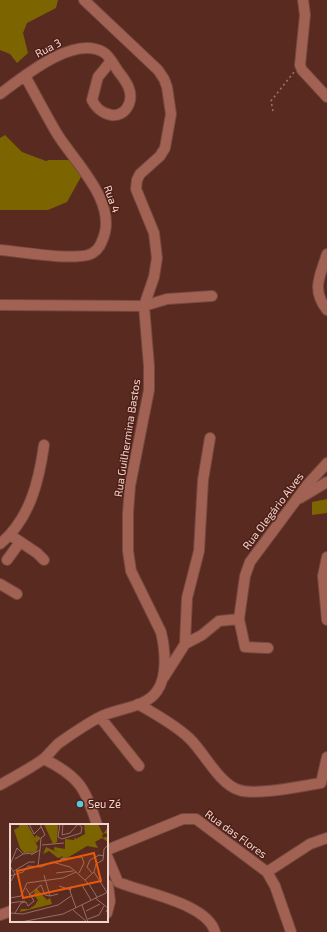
<svg xmlns="http://www.w3.org/2000/svg" width="327" height="932" viewBox="0 0 327 932" font-family="'Exo 2',sans-serif">
<style>
.forest{fill:#7c6501}
.lines{fill:none;stroke-linecap:round;stroke-linejoin:round}
.minor-casing{stroke:#75493f;stroke-width:12}
.path{stroke:#9f776e;stroke-width:1.5;stroke-dasharray:2 3;stroke-linecap:butt}
.minor{stroke:#a16254;stroke-width:10}
.poi-dot{fill:#56cae0;stroke:#4d1f16;stroke-width:1.5}
.labels{text-anchor:middle;stroke-width:3;stroke-linejoin:round;paint-order:stroke}
.street-label{font-size:11px;fill:#f3d4cd;stroke:#4d1f16}
.poi-label{font-size:11px;fill:#f3d4cd;stroke:#4d1f16;text-anchor:start}
.inset-road{fill:none;stroke:#976e65;stroke-width:1}
.view{fill:#e8590c;fill-opacity:0.15;stroke:#e8590c;stroke-width:2}
.inset-edge{fill:none;stroke:#f3d4cd;stroke-width:2}
</style>
<rect width="100%" height="100%" fill="#592a20"/>
<path class="forest" d="M0,0H58L56,8L27,23L23,33L28,53L17,63L10,54L0,50Z
M5,135L22,152L46,161L49,160H69L82,175L67,202L48,210H0V138Z
M327,499V513L312,515V502Z"/>
<g class="lines">
<defs>
<path id="minor" d="M303,0L305,15L300,65L302,70L327,97
M0,94C23,77 73,35 103,52C109,55 114,65 118,71C125,80 134,91 129,104C121,123 99,115 92,100L98,77L111,61
M0,250C23,252 67,260 88,255C95,253 100,247 102,241C120,203 73,161 56,132C45,113 35,94 25,76
M327,254C320,276 311,290 327,310
M0,305L144,306L167,299L212,296
M300,498L327,482
M10,535L37,553L44,560
M0,544C30,519 39,481 44,445
M327,557L323,576L327,620
M7,560L20,542
M0,584L17,594
M239,619L245,647L268,648
M185,644L187,598L199,551L203,480L210,438
M164,677L185,644L202,635L219,621L239,619L245,576L250,562L308,484L327,463
M138,704C155,714 174,724 189,738C204,752 219,784 239,790C256,796 302,786 321,783L327,757
M100,717L139,766
M44,759C79,776 86,789 97,825
M0,785C14,777 29,769 42,760C48,756 53,748 59,743C72,734 86,724 100,717C117,708 146,708 157,691C168,676 165,649 161,632L131,571L128,551V513L130,486L149,390V366L144,306L154,277L157,258L154,233L136,189L137,180L140,174L160,156L165,148L171,114L167,87L164,79L158,70L84,0
M107,850L183,819H196L267,872L275,886L291,932
M107,856L118,882C143,893 207,903 215,932
M267,872L310,844L327,838
M107,913L110,901L108,885
M0,915L11,911"/>
</defs>
<use href="#minor" class="minor-casing"/>
<path class="path" d="M273,111L271,101L294,72"/>
<use href="#minor" class="minor"/>
</g>
<circle class="poi-dot" cx="80" cy="804" r="4"/>
<g class="labels">
<g class="street-label">
<text transform="translate(48 48) rotate(-28)" y="4">Rua 3</text>
<text transform="translate(112 199) rotate(71)" y="4">Rua 4</text>
<text transform="translate(127 438) rotate(-81)" y="4">Rua Guilhermina Bastos</text>
<text transform="translate(273 511) rotate(-53)" y="4">Rua Olegário Alves</text>
<text transform="translate(236 834) rotate(36)" y="4">Rua das Flores</text>
</g>
<g class="poi-label">
<text x="88" y="808">Seu Zé</text>
</g>
</g>
<g transform="translate(10 824)">
<rect width="98" height="98" fill="#592a20"/>
<path d="M9,0H17L25,14L26,11L31,14L26,19L19,8L28,23L26,28L14,29L10,24L4,6L9,3ZM34,0H48L47,18L43,20ZM74,0H88L93,10L98,3V11L95,9L92,11L93,14L98,12V18L92,14L85,18L88,24L77,22L49,39L53,32L48,34L39,27L33,30L36,23L49,29L44,26V23L55,25V15L64,16L65,13L66,15L75,10ZM26,64L37,76L40,74L42,80L10,88L11,85H19L25,81L28,76L24,71Z" fill="#7c6501"/>
<path class="inset-road" d="M19,0L24,10L31,3M50,0L48,13L52,15L71,9L72,3L68,0M53,0L52,11L60,9L68,0M32,21L54,19M30,26L31,14L35,11L30,0M21,31L30,26L28,42M5,35L13,30L24,29M50,35L72,33L74,39L69,49M0,41L7,24L13,30M0,42L5,50L1,57M4,47L19,38H25M84,48L98,70M46,49L63,47M82,49L77,43L80,36L89,31L94,32M34,51L40,72L48,70M0,52L13,48L18,42L31,43L42,38L60,43L66,48M75,56L84,48L86,40L93,36L94,25L98,21M72,61L81,76M49,62L61,66M62,62L60,67L66,84M19,71L31,61L35,71L40,72M0,74L11,72L17,59L53,54L66,48L79,60L87,73M85,74L98,84L96,88M0,79L15,77M72,81L78,98M63,86L77,98M76,87L90,80M0,89L13,90L48,81L61,72M5,89L11,79L16,78L18,82L24,77L16,64M78,95L89,91L94,82M11,98L53,90L98,68"/>
<path class="view" d="M84,29L91,57L13,74L7,47Z"/>
<rect width="98" height="98" class="inset-edge"/>
</g>
</svg>
